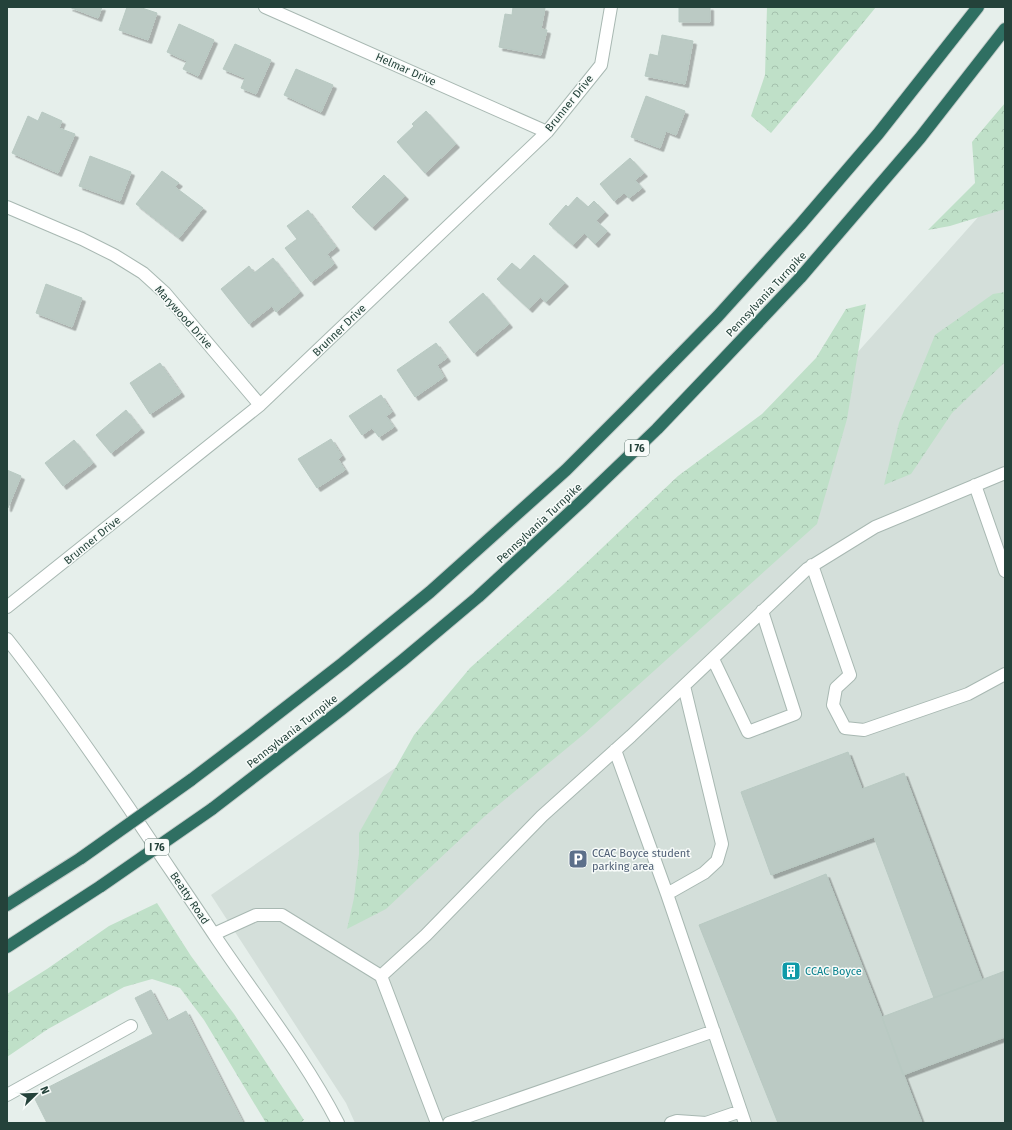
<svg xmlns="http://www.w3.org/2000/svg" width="1012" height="1130" viewBox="0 0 1012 1130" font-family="'Fira Sans',sans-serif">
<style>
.built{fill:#d4dfda}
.forest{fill:url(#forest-crowns)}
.building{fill:#bbcac4;stroke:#b8c9c2;filter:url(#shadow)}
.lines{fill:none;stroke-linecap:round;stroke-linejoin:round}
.minor-casing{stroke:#a8b8b2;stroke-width:14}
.highway-casing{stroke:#c2cac8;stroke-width:14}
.minor{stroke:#fff;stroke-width:12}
.highway{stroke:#2f6f62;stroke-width:12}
.highway-bridge-casing{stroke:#c2cac8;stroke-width:14;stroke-linecap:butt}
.highway-bridge{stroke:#2f6f62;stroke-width:12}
.labels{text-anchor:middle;stroke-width:3;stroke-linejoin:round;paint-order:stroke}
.shield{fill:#f7fbf9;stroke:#637a73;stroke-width:1}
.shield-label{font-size:10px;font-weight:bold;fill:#24423a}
.street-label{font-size:11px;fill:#24423a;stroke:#f7fbf9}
.service-label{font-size:11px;fill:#4e5e75;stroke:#f7fbf9;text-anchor:start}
.culture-label{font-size:11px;fill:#0d838f;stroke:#f7fbf9;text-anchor:start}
</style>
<defs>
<pattern id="forest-crowns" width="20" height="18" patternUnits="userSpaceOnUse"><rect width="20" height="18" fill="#bfe0c8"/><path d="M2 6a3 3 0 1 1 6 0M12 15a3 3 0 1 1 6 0" fill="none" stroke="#a4c1ad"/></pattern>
<filter id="shadow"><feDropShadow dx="3.5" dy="3.5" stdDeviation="0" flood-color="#0004"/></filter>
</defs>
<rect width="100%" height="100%" fill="#e6efeb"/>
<path class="built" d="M1005,187V1123H355L346,1103L211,895L504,693L766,455Z"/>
<path class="forest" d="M767,7H876L849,40L771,133L751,116L765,75Z
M1005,103V209L950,226L928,230L975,183L972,142Z
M1005,292V362L952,413L911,474L884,485L899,423L935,335L993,294Z
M866,304L847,419L817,524L584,734L485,816L386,909L347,929L354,898L359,854V833L414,735L470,668L563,585L678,476L762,414L816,358L846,309Z
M157,903L191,956L234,1014L304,1120L300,1123H266L204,1020L180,988L152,979L124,987L48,1029L7,1057V994L47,969L109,926Z"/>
<path class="building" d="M69,7H102L98,18Z
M127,7H139L157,13L148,40L119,30Z
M513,7H540L545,8L541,29L547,30L541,55L499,47L505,14L512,15Z
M679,7H710V22H679Z
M179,24L214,40L198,76L183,69L187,61L167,52Z
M662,35L693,41L685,84L645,76L650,54L658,56Z
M235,44L271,60L256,94L241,88L245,78L223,69Z
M296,69L333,85L321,112L284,95Z
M646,96L685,111L676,135L666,131L660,148L631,137Z
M426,111L456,144L425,173L397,142L414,126L412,124Z
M42,112L62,121L59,128L75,134L58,173L12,153L28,116L38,121Z
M90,156L131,172L120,201L79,186Z
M630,158L644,173L635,180L642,188L629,198L624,193L614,201L600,184Z
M162,171L179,183L175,187L203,208L179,238L136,204Z
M384,175L405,196L372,227L352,207Z
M577,197L588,207L594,201L605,212L596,221L607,231L595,244L584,233L573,245L549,224L566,205L568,207Z
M308,210L336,247L327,254L334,264L311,282L285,248L297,239L287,226Z
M534,255L565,283L546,302L540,297L529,309L497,279L512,263L520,270Z
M273,258L300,292L276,312L272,306L249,324L221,289L249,266L254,273Z
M46,284L82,298L72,327L36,313Z
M483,293L509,324L474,353L449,322Z
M436,343L447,358L437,365L444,377L415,397L397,370Z
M160,363L181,393L150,414L130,383Z
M381,395L392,412L386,416L394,427L379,437L372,428L362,435L349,416Z
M126,410L141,429L111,453L96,435Z
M331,439L342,456L338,459L345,470L317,488L298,459Z
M74,440L93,463L63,486L45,463Z
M7,470L21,476L8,508H7Z
M848,752L862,789L904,773L982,980L934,998L874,837L771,875L741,792Z
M826,874L882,1017L922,1123H778L699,925Z
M1005,971V1037L903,1075L882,1017Z
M151,990L167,1021L186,1011L243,1123H47L33,1095L153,1034L135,998Z"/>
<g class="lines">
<defs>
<path id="minor" d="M265,7L547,132
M7,207L82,239L114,255L143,273L165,293L260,405
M975,485L1005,571
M812,565L850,675L836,688L833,705L845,728L864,730L968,694L1005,674
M7,607L260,405L547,132L601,65L611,7
M7,639C50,693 90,751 129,808C158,852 188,895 217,939C258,1000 304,1057 338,1123
M713,659L748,732L795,714L762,611
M615,750L667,894L745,1123
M667,894L704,873L717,861L722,844L684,686
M214,934L256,915H282L381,976L437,1123
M381,976L426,935L542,816L631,736L807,569L875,527L1005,473
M7,1095L131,1026
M449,1123L714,1031
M671,1123L677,1121L706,1123
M706,1123L741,1111"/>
<path id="highway" d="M191,780L253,733L343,663L430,592L566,470L628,408L718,316L800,225L878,134L978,7
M212,809L342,709L403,660L478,597L582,501L657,429L718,365L800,278L920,138L1005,29
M7,905L81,858
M7,947L101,886"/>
</defs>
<use href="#minor" class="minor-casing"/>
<use href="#highway" class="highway-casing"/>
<use href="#minor" class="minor"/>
<use href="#highway" class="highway"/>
<defs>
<path id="highway-bridge" d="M81,858L191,780
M101,886L212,809"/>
</defs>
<use href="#highway-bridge" class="highway-bridge-casing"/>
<use href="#highway-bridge" class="highway-bridge"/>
</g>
<defs>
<symbol id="parking-square" viewBox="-11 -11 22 22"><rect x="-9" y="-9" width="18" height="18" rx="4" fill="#5c6f8a" stroke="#f7fbf9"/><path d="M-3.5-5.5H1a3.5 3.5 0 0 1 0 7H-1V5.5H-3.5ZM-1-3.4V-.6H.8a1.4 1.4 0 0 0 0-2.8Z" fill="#fff"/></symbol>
<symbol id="building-square" viewBox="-11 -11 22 22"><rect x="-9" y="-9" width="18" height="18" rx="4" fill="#0f9aa8" stroke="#f7fbf9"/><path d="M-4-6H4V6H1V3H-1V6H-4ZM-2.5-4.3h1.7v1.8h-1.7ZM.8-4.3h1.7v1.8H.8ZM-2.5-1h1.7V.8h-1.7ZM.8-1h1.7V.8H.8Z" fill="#fff"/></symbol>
</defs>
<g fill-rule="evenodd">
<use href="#parking-square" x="567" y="848" width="22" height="22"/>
<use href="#building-square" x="780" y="960" width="22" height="22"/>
</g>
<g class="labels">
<g class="shield">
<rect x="625" y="440" width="24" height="16" rx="3"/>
<rect x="145" y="839" width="24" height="16" rx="3"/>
</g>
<g class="shield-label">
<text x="637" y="452">I 76</text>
<text x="157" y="851">I 76</text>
</g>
<g class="street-label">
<text transform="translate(406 69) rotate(24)" y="4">Helmar Drive</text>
<text transform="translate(569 103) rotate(-51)" y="4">Brunner Drive</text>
<text transform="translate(766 294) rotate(-47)" y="4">Pennsylvania Turnpike</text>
<text transform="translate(184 317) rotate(48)" y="4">Marywood Drive</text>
<text transform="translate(339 330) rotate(-44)" y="4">Brunner Drive</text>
<text transform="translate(539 523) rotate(-43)" y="4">Pennsylvania Turnpike</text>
<text transform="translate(92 540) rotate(-39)" y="4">Brunner Drive</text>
<text transform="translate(292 731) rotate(-38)" y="4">Pennsylvania Turnpike</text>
<text transform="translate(190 898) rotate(56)" y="4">Beatty Road</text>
</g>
<g class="service-label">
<text x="592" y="857">CCAC Boyce student<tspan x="592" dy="13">parking area</tspan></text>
</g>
<g class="culture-label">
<text x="805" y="975">CCAC Boyce</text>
</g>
</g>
<rect width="1012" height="1130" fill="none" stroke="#24423a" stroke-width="16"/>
<g transform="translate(36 1094) rotate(67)" stroke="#f7fbf9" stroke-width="3" paint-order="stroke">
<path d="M0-3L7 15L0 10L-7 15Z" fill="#24423a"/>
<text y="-6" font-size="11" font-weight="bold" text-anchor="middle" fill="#24423a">N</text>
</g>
</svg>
